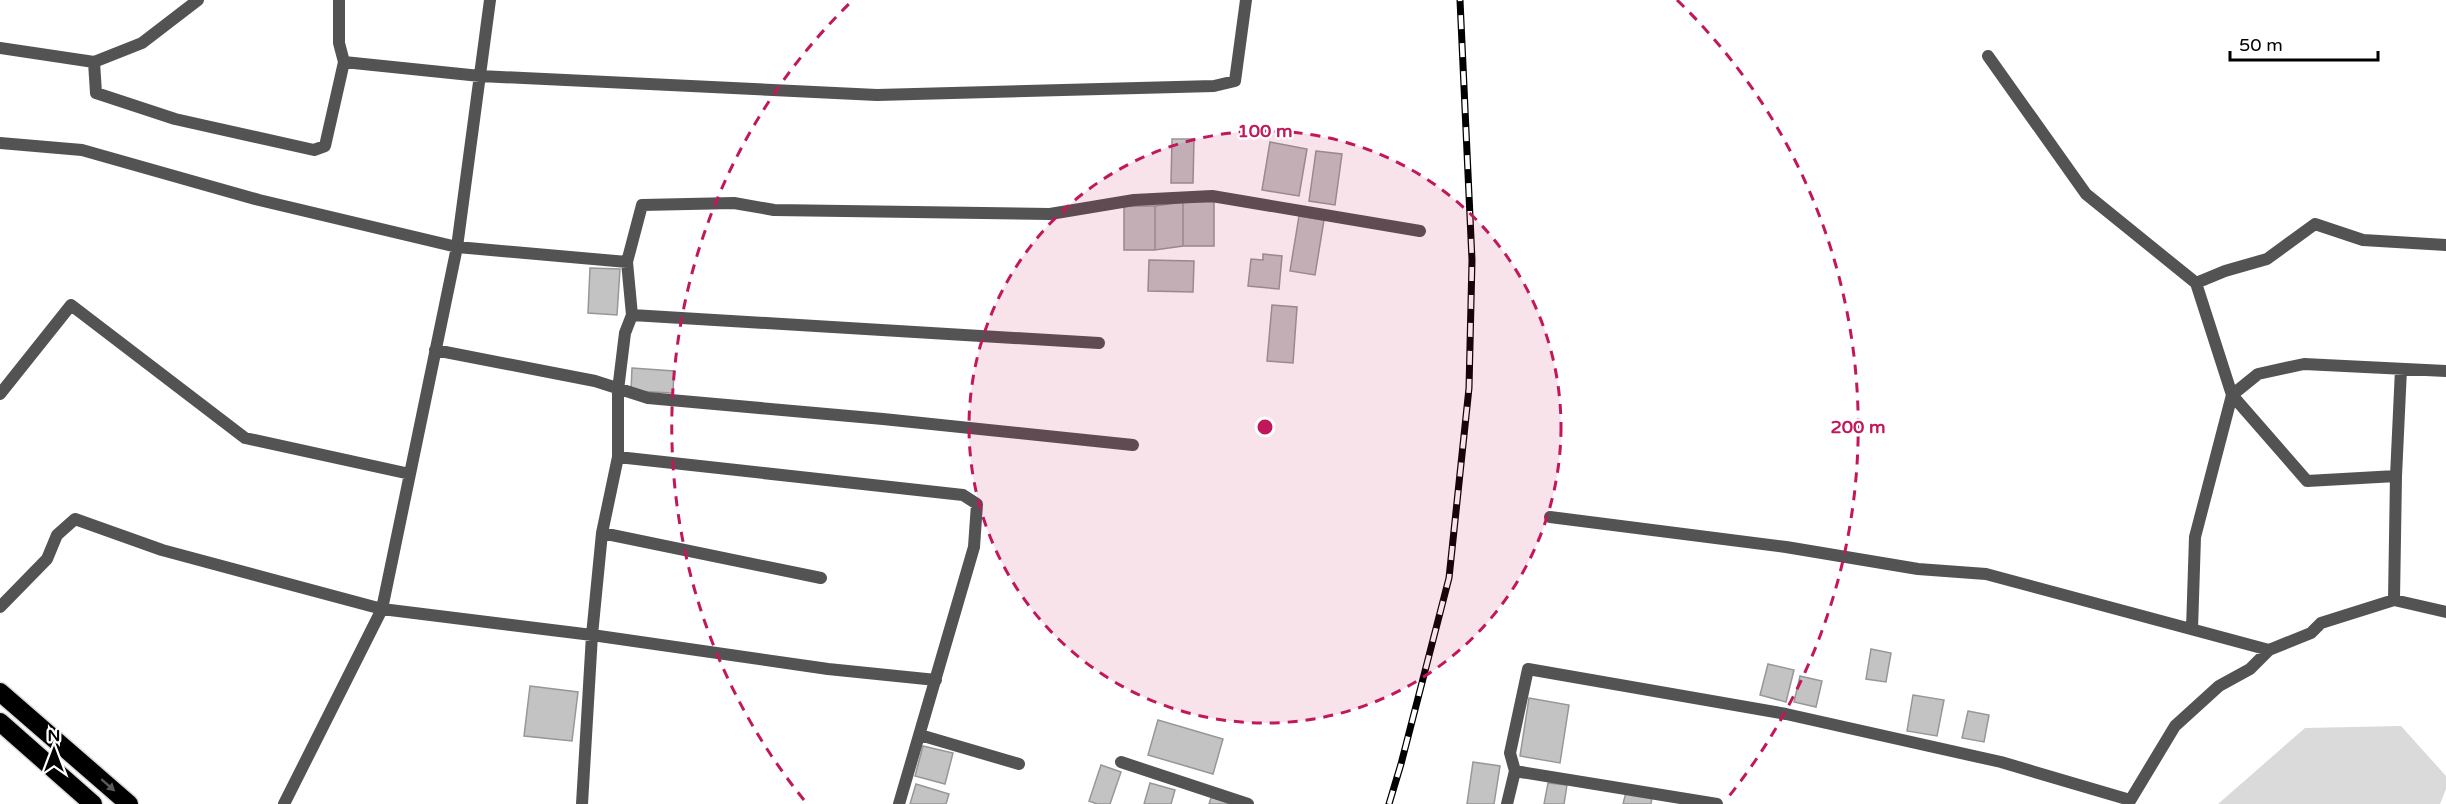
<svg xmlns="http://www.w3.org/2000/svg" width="2446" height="804" viewBox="0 0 2446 804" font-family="'Varela Round',sans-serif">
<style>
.green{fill:#dadada}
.building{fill:#c3c3c3;stroke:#979797;stroke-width:1.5}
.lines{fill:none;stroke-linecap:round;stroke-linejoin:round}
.highway-casing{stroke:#dbdbdb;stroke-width:21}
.street{stroke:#535353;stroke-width:12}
.highway{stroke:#000;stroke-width:18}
.rail-casing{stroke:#000;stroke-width:7}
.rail{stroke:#fff;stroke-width:4.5;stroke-dasharray:14;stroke-linecap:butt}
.oneway{fill:#595959}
.ring{fill:none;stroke:#c2185b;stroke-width:3;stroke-dasharray:10 8}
.centre{fill:#c2185b;stroke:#fff;stroke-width:3}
.ring-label{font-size:18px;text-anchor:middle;font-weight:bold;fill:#c2185b;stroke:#fff;stroke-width:4.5;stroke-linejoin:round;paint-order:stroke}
</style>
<rect width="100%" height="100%" fill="#fff"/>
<path class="green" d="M2401,726L2446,776V789L2440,804H2218L2305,728Z"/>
<path class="building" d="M1172,139H1194L1193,183H1171Z
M1270,142L1307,149L1299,196L1262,190Z
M1316,151L1342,154L1335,205L1309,201Z
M1183,202V246L1155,250V206Z
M1183,202H1214V246H1183Z
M1124,206H1155V250H1124Z
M1299,216L1324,220L1315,275L1290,271Z
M1263,254L1282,256L1279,289L1248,286L1251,259L1263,260Z
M1149,260L1194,261L1193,292L1148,291Z
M590,268L620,269L617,315L588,313Z
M1272,305L1297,307L1293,363L1267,361Z
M632,368L674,371L673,393L631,391Z
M1871,649L1891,653L1886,682L1866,679Z
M1768,664L1794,670L1786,702L1760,695Z
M1800,676L1822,681L1816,707L1794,702Z
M530,686L578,692L572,741L524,736Z
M1913,695L1944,700L1937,736L1907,731Z
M1529,698L1569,705L1560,763L1520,756Z
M1968,711L1989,715L1984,742L1962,738Z
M1158,720L1223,739L1213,774L1148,755Z
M923,746L953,753L945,784L915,776Z
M1473,762L1500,766L1494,804H1467Z
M1101,765L1121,772L1110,804H1097L1089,801Z
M1150,783L1175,790L1171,804H1144Z
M1548,783L1567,785L1564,804H1544Z
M916,784L949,794L946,804H910Z
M1626,792L1652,797L1651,804H1623Z
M1212,795L1240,804H1209Z"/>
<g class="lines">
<defs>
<path id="highway" d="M0,692L129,804
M0,722L93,804"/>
</defs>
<use href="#highway" class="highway-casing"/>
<path class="street" d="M0,48L94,62L142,43L198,0
M1988,56L2086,194L2196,283
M94,62L96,93L175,119L314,150L325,146L344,62L339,43V0
M344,62L480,76L877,95L1214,86L1235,81L1246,0
M0,143L82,150L259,200L457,247L627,262
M2446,245L2363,240L2315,224L2267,259L2225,271L2196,283L2232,395L2258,374L2304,364L2446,371
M632,315L1099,343
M435,350L595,381L648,398L883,419L1133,445
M0,394L71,305L245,438L410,474
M2232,395L2307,481L2396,476
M618,457L963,495L977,504L974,547L899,804
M1550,517L1786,547L1918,569L1986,574L2269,650
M602,533L821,578
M2394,600L2396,476L2401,369
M0,607L47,559L57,535L75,519L162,550L382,609L592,635L828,669L936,680
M2192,629L2195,537L2232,395
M920,735L1019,764
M1121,762L1248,804
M1515,771L1717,804
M284,804L382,609L457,247L490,0
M582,804L592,635L602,533L618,457V390L625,333L632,315L627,262L642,205L734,203L774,210L1050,214L1134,200L1212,196L1420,231
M1507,804L1515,771L1510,753L1528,669L1786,714L2001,762L2130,800
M2128,804L2175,726L2219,686L2250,669L2269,650L2311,633L2321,623L2394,600L2446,612"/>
<use href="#highway" class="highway"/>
<defs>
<path id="rail" d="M1389,804L1401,764L1449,578L1469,388L1472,260L1460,0"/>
</defs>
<use href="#rail" class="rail-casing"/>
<use href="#rail" class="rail"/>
</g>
<defs><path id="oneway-solid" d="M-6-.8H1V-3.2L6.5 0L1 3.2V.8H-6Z" transform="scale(1.5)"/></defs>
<use class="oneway" href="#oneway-solid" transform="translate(108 785) rotate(41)"/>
<circle cx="1265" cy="427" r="296" fill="#c2185b" fill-opacity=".12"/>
<g class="ring">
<circle cx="1265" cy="427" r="296"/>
<path d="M804 800A593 593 0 0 1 853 0M1677 0A593 593 0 0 1 1726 800"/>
</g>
<circle cx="1265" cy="427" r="9" class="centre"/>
<g class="ring-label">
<text x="1265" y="137">100 m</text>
<text x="1858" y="433">200 m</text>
</g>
<g transform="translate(54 750)" stroke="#ffffff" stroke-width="4.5" paint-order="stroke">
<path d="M0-4.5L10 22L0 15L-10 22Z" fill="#000000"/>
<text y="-9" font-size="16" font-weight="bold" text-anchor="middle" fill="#000000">N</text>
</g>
<path d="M2230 51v9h148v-9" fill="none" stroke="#000000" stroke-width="3"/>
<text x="2239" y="51" font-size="18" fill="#000000" stroke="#ffffff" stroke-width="4.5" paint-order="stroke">50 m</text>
</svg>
